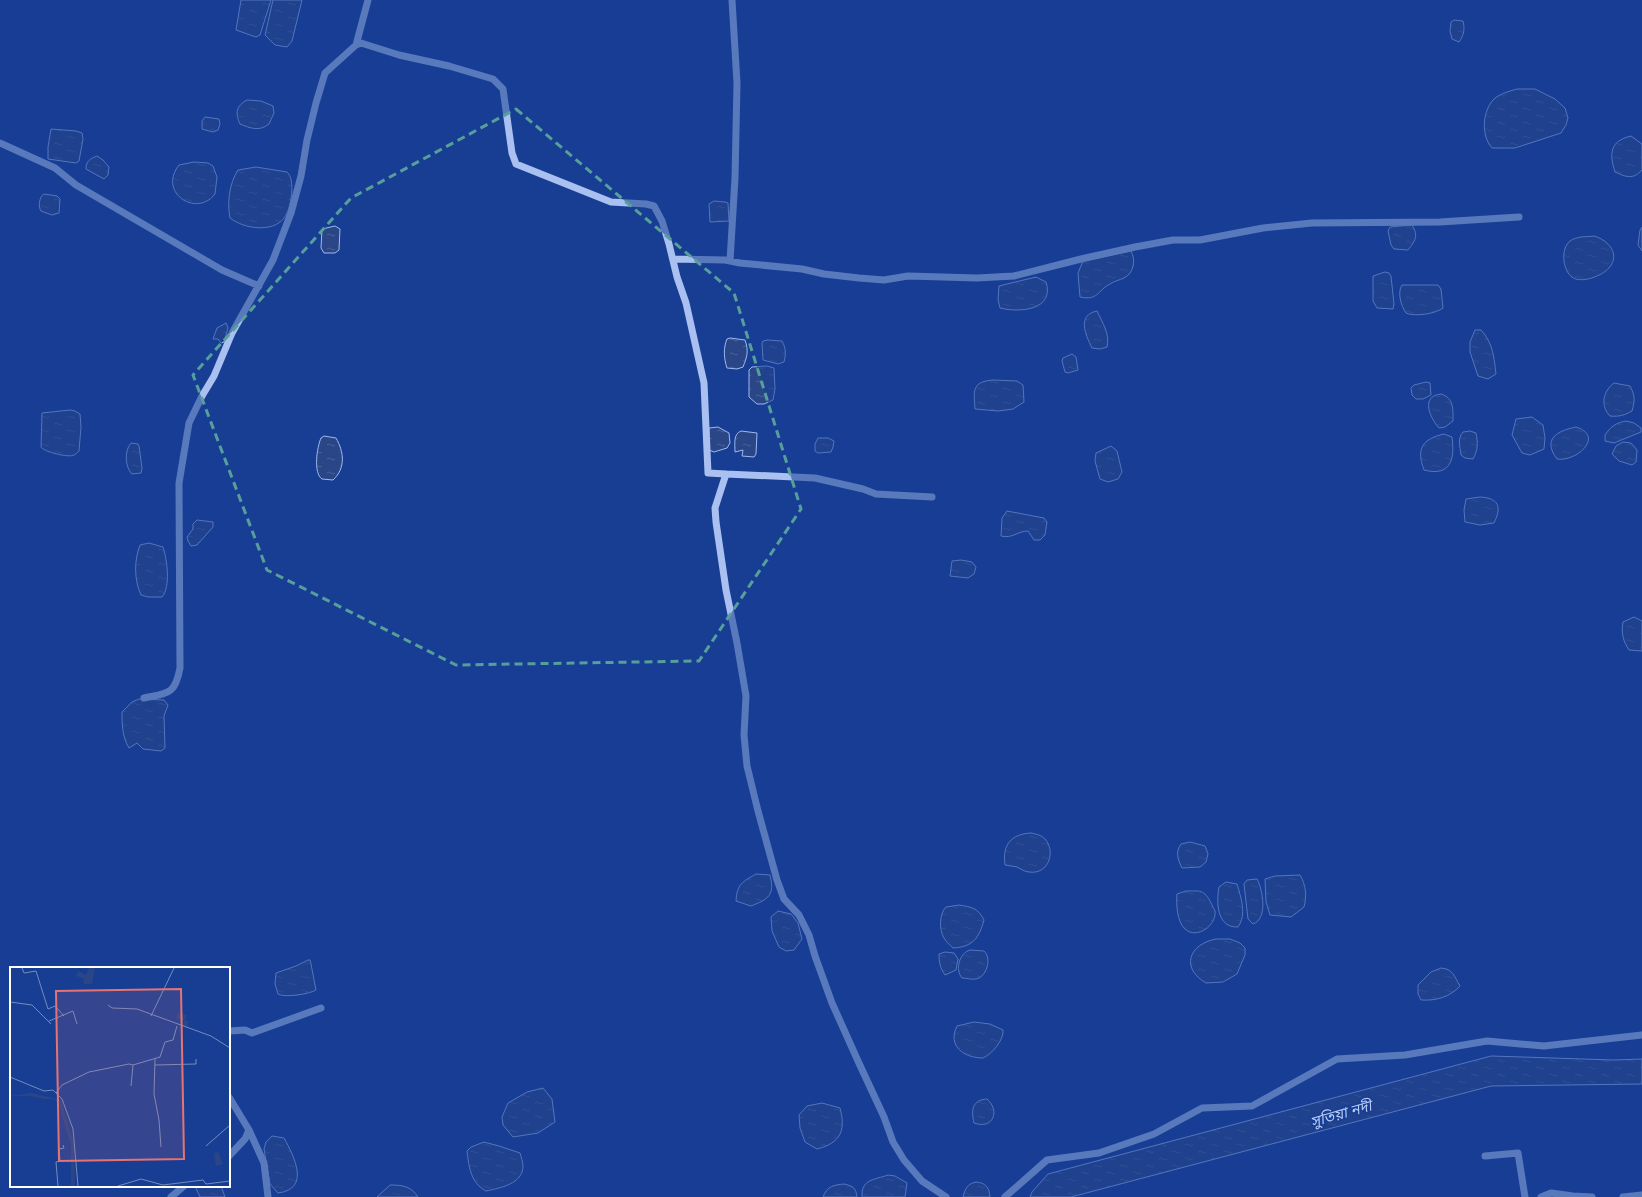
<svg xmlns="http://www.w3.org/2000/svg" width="1642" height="1197" viewBox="0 0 1642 1197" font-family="'PT Sans','Noto Sans Bengali',sans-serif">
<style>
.water{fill:url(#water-ripples);stroke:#9cb9f2}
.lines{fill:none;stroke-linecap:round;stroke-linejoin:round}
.minor{stroke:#a9c0f0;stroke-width:7}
.marked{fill:none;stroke:#579f9a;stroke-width:3;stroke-dasharray:8 5;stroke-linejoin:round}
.labels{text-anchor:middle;stroke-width:3;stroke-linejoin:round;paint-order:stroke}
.water-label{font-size:15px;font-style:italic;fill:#b6cbf7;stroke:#183e94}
.inset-road{fill:none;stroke:#748bbf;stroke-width:1}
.view{fill:#e47373;fill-opacity:0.15;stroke:#e47373;stroke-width:2}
.inset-edge{fill:none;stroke:#fff;stroke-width:2}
</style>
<defs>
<pattern id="water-ripples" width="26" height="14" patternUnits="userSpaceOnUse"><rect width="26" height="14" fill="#2b4686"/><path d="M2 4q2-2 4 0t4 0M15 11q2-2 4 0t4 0" fill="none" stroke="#4b6298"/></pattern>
</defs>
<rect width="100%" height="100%" fill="#183e94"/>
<path class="water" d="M241,0H271L260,35L256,37L236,30Z
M273,0H302L292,41L287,47L275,45L265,35Z
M1454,20L1463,21C1465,29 1464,35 1459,42L1452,39L1450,31L1451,22Z
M1517,89H1535L1555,99L1565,108L1568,118L1566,125L1561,133L1515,148H1492C1481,136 1482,111 1494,99C1499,94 1510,91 1517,89Z
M247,100L261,101L273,106L274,113L269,124C259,132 250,128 240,124C235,113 236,106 247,100Z
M205,117L219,119L220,124L218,130L213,132L202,129V121Z
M51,129L76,131L82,133L83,139L79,161L76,163L48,159V147Z
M1631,136L1642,144V170C1633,180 1626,177 1615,172C1609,153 1610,141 1631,136Z
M97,156L103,160L109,167L108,175L104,179L86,169C86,161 90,159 97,156Z
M194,162L208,163L213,166L217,177L215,194C197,218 157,193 179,165Z
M256,167L287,172C296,179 291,210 284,218C273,233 244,229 230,218C227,203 229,184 238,170Z
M44,194L57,196L60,199L59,213L52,215L41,211C38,207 39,197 44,194Z
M714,201L725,202L728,203L729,221L710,222L709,204Z
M1412,225C1419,236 1415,241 1408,250L1394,249L1391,245L1388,231L1390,227Z
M335,226L340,229L339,250L335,253H324L321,248L322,229Z
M1642,227V251L1638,245L1640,230Z
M1594,236C1608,240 1621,254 1609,268C1602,276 1581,284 1572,277C1563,271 1560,249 1570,241C1577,236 1586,237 1594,236Z
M1131,251C1136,260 1134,273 1124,278C1120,280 1114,281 1110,284C1097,291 1098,301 1080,297L1078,273L1083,261Z
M1385,272L1389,273L1391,276L1394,304L1393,309L1377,308L1373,301V276Z
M1036,277L1046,282C1055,310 1020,313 1000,308L998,300L999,286Z
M1402,285H1438L1441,289L1443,308C1435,314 1414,317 1406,313C1401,306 1397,292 1402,285Z
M1097,311C1103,324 1110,334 1107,347L1100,349L1092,348C1085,334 1077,315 1097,311Z
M226,323L228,328L224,342L221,343L218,339H213L217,328Z
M1475,330H1481C1493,343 1494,357 1496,374L1488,379L1478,376L1470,352V342Z
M730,338L745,340C749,351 747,357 743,367L737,369L727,368C724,359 723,348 727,339Z
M768,340L782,341C786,348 786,354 784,362L778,364L763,360L762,343L763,341Z
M1072,354L1076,357L1078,370L1068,373L1065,372L1062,361L1063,358Z
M767,366L774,368L775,389L773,400L764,404H757L749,397V370L752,367Z
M993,380L1017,381L1023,385L1024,402L1013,409L998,411L975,409C974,391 971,382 993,380Z
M1426,382L1430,383L1431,395L1423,399H1416L1412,395L1411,388L1414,385Z
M1614,383L1630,386C1635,395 1635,401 1632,411C1625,415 1619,417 1610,416C1600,406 1603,391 1614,383Z
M1441,394C1454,398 1453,409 1453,421L1445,427L1439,428C1430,418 1420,396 1441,394Z
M70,410L75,411L80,414L81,427L79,451C77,453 76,454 74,455C69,458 44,452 41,447L42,413Z
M1532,417L1543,425L1545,438L1544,449L1530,455L1522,453L1512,435L1516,419Z
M1626,421L1634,423L1641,428V432L1614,443L1605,441V435C1611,426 1616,423 1626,421Z
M718,427L729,433L730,443L727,448L714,452L709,450V428Z
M1576,427C1605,436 1577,462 1557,459C1542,439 1557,431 1576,427Z
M741,431L757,433L756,454L754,457L742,456L743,450L735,452C735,444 733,434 741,431Z
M1470,431L1476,433C1478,443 1478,450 1473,459L1465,458L1461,455C1460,446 1457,439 1463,432Z
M1444,434L1452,437C1455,459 1451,477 1424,470C1416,449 1422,439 1444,434Z
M324,436L336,438C344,452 346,468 333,480L322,479C313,473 317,447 321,438Z
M818,438H828L834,441L833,447L831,452L818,453L815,451V444Z
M1623,442L1631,443L1637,450L1636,462L1632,465L1619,461L1612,454L1616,446Z
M131,443L138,444L139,446L142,468L141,473L132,474C125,467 124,451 131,443Z
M1111,446L1117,451L1122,472L1118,479L1108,482L1100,479L1095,461L1096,453Z
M1480,497C1499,498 1502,507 1494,523L1480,525L1465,522L1464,510L1466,499Z
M1007,511L1044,518L1047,522L1045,535L1040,540H1034L1028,531C1018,531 1012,539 1001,536L1002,518Z
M197,520L213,522V527L197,545L191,546L188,541L187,537L193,529V524Z
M149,543L163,547C167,559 171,587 162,597H148L141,595C134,580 134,560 140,545Z
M961,560L972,562L976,567L974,574L968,578L950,576L952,561Z
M1634,617L1642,621V651L1629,650C1623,641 1621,633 1623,622Z
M139,699L164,700L168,705L164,716L165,748L161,751L143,749L137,743L129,748C122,736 122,725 122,712L132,702Z
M1031,833C1036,834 1041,835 1045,839C1056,851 1049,875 1029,872C1025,872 1021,869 1017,867C1013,866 1009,866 1005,865C1002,845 1011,834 1031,833Z
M1190,842L1205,846L1208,854L1206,862L1200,867L1182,868C1178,860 1175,852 1181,844Z
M756,874L770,875C775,895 769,899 751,906L736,901C737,884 742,882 756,874Z
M1300,875C1306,885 1307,896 1304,907L1291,917L1270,915L1266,902L1265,879L1275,876Z
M1257,879C1263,890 1268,919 1253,924L1248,919L1244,884L1247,880Z
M1226,882L1237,884C1241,898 1247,914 1238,927C1217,928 1216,903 1219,887Z
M1186,891C1200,891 1204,889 1211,903C1212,905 1214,909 1215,911C1217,925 1197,940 1185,929C1177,922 1176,904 1177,894Z
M959,905C972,907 978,908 984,920C979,938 973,947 953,948C950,945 946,942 944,938C939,930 939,914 946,907Z
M778,911L791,914L798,923L802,939L794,950L786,951L779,947L772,931L771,917Z
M1216,939H1230L1240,943L1245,948V955L1237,974L1223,982L1206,983C1180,968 1189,944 1216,939Z
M970,950L984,951C992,958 987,977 976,979C972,980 967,978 962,978C955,970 959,953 970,950Z
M945,952L954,953L958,959L956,970L945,975C940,968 939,962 939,954Z
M308,960H310L311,964L316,990C310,994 284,998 278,994L275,984L276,973L296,966Z
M1441,968C1453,969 1454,976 1460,986C1450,997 1436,1001 1421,1000L1418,994V985L1431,972Z
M974,1022L990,1024L1003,1030C1004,1040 992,1054 983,1058C964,1058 947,1046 957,1026Z
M1491,1056L1614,1060L1642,1059V1084L1491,1086L1071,1197H1030L1032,1192L1048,1174Z
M543,1088L552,1099L555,1122L538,1133L513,1137L503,1125L502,1117L508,1103L527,1092Z
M987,1099C1000,1110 994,1130 974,1123C971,1110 972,1100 987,1099Z
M822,1103L840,1108C846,1130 841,1143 817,1149L805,1142L800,1128L799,1115L807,1106Z
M272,1136L284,1138C294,1156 311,1189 278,1193L270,1184L264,1149L266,1142Z
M484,1142L499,1146L520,1153C521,1157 523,1162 523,1166C523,1184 500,1188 486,1191C471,1183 469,1168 467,1151L471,1147Z
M888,1175L895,1176L907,1183L905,1197H862C861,1179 874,1180 888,1175Z
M976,1182C986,1183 989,1187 990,1197H963C965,1189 967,1184 976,1182Z
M844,1184C853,1186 856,1188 857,1197H823C827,1186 834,1185 844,1184Z
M390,1185C402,1185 411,1186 418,1197H377Z
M195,1186H221L225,1197H200Z"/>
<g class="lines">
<path class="minor" d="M356,45L361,43L399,55L449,66L493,79L503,89L512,153L516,164L611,202L646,204L654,206L662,221L669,244L677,277L686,303L704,383L708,473L726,474
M0,143L55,168L76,185L222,270L259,286
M673,259L725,260L740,263L802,269L824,274L859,278L884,280L908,276L977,278L1014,276L1081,259L1135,247L1173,240H1200L1263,228L1312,223L1440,222L1519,217
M730,261L735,178L737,83L732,0
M932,497L876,494L863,489L815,478L726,474L715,508L716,522L726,590L737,643L746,696L744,735L747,766L758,811L777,880L784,899L799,915L809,935L815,956L832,1003L858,1061L884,1117L893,1142L904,1160L922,1181L946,1197
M144,698C168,693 175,695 180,668L179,483L189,423L202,396L214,376L232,333L273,260L291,213L301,176L307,140L316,103L325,73L356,45L368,0
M229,1031L245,1030L252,1033L321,1008
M229,1097L249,1130L264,1163L268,1197
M229,1156L245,1139L249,1130
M1485,1156L1518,1153L1525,1197
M171,1197L184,1186
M1005,1197L1047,1160L1099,1153L1154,1134L1202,1108L1252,1106L1337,1059L1405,1055L1487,1041L1544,1046L1642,1035
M1541,1197L1551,1193L1573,1196L1592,1197
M1623,1197L1642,1195"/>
</g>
<path d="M0 0H1642V1197H0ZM516,109L734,293L801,509L699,661L456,665L267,570L193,375L351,198Z" fill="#183e94" fill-opacity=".55" fill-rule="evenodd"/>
<path class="marked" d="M516,109L734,293L801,509L699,661L456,665L267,570L193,375L351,198Z"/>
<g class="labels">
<g class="water-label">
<text transform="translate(1341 1114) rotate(-16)" y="5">সুতিয়া নদী</text>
</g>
</g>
<g transform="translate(10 967)">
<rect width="220" height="220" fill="#183e94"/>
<path d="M79,1H85L82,17H74L73,11L66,9L68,4L76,8ZM168,46L177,48L175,54H179L177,61L173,59L174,54L166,51ZM21,126L51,133L64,178L65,219H61V178L48,135L44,132H33L20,129H0ZM208,185L213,197L206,199L204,186Z" fill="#2b4686"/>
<path class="inset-road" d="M12,1L14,6L26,4L38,42L45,39L54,49M0,35L22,38L41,57M98,38L102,41L127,42L201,69L220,81M141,49L164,1M39,54L63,44L67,57M145,92L144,127L149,153L151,180M123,98L150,90L155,75L163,73L167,59M145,98L186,97V92M0,110L34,124L43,123L52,132L63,162L68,219M46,126L52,118L79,105L119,97L123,98L121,119M196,179L220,158M48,219L46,195L50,194L49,182L54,181L53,178M108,219L131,212L153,218L193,213L196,217L220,214"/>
<path class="view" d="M171,22L174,192L49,194L46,24Z"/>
<rect width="220" height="220" class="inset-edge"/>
</g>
</svg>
